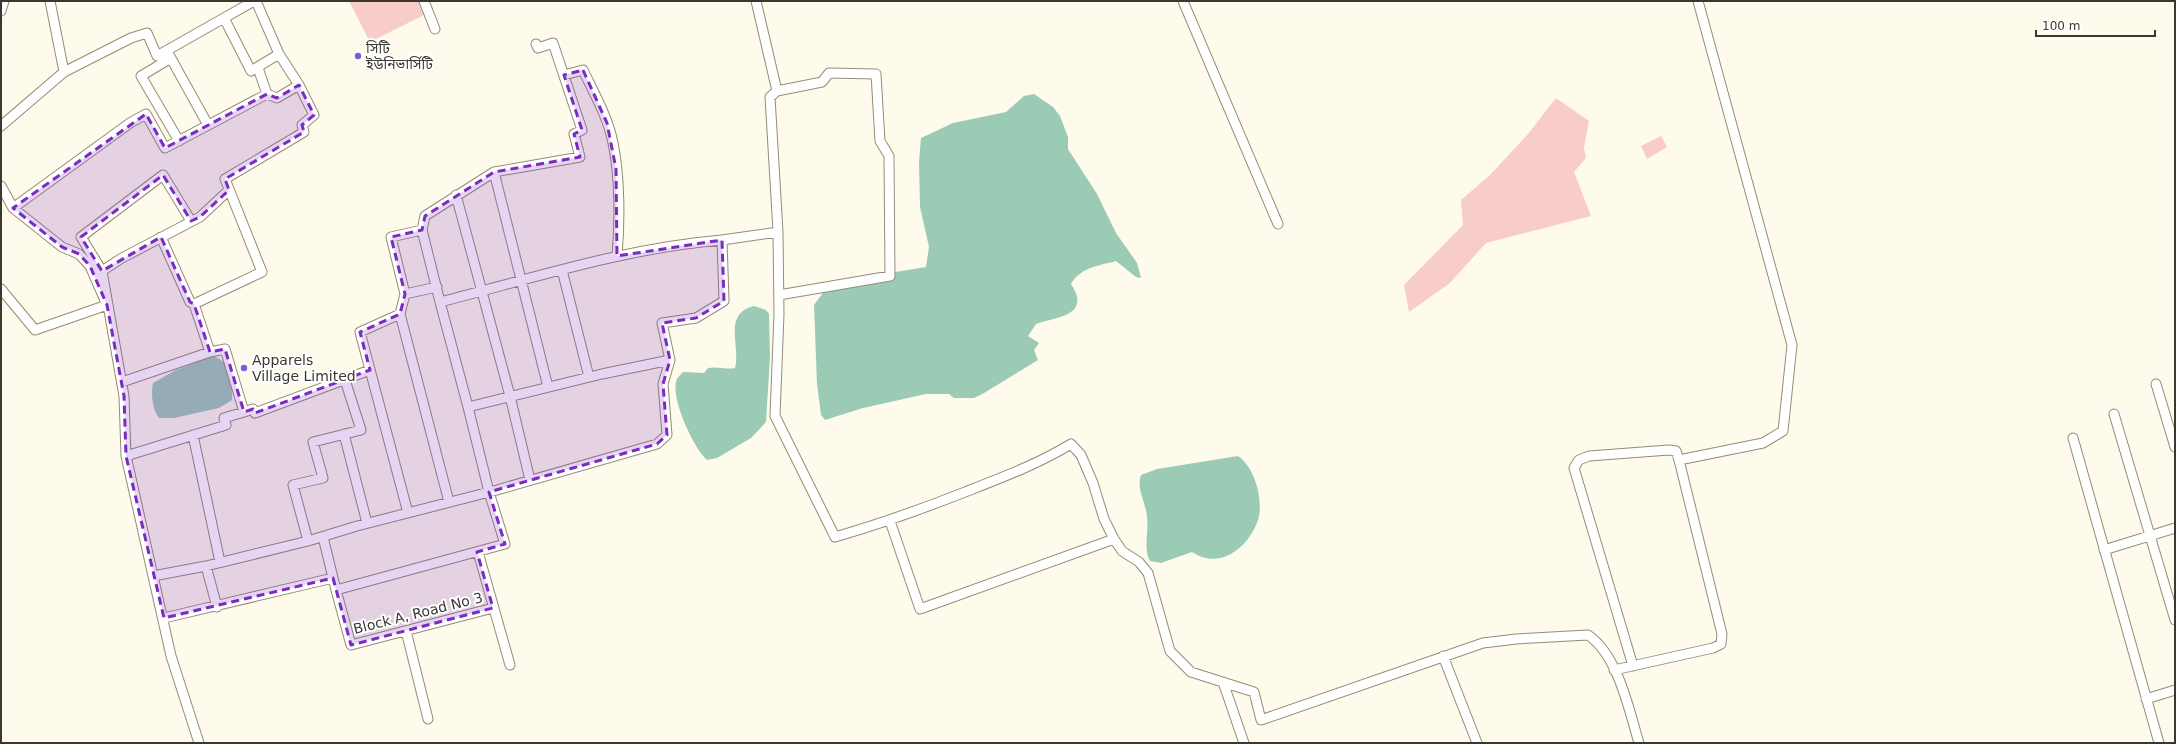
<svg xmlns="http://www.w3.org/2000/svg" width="2176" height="744" viewBox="0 0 2176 744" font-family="'DejaVu Sans','Noto Sans Bengali',sans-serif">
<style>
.green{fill:#f9cdc7}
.water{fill:#9bcbb5}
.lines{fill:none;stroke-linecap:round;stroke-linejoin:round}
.minor-casing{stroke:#928d77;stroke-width:11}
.minor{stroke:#fff;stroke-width:9}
.marked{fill:#7b2cbf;fill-opacity:0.2;stroke:#7b2cbf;stroke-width:3;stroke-dasharray:8 5;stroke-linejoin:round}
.poi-dot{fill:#7062dc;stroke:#fff;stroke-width:1.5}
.labels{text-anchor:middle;stroke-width:4;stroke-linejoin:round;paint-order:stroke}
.poi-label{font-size:14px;fill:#3a382f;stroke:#fff;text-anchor:start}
.street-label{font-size:14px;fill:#3a382f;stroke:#fff}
</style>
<rect width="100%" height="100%" fill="#fefbec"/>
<path class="green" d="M349,1H422L428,13L370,42Z
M1556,98L1589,121L1584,148L1586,158L1574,172L1591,216L1486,243L1450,283L1409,312L1404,285L1463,225L1461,200L1490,175L1528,134Z
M1661,136L1667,147L1647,159L1641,146Z"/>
<path class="water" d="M1034,94L1053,107L1060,116L1068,137V149L1097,194L1116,233L1137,263L1141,278L1136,277L1116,261C1098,266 1081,267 1071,284C1092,316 1056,317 1036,324L1028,336L1039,343L1034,350L1038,360L984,393L974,398H954L949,394H926L863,408L825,420L821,415L817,384L814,305L825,290L889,273L926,267L929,247L920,207L919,162L921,138L953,123L1006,112L1024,96Z
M754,306L766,310L769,314L770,357L766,422L751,438L717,458L707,460C694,449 669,396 677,379C678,377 681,374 683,372L704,373L708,368C718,366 726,370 735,368C741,346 722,314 754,306Z
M212,356C215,357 219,358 221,360C230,366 233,391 232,400L219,408L174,418H159C152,409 151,394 153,383L176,370Z
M1238,456C1255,467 1264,501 1258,520C1249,547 1220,571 1192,552L1161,563L1150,561C1143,548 1149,532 1147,517C1146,502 1136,490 1141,475L1157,469Z"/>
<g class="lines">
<defs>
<path id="minor" d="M50,1L64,72
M254,1L224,18L251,71L279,54
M424,1L435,29
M756,1L777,91L770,97L778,232L779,314L775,416L835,537C880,524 922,509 965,492C1001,478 1038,464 1071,444L1081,455L1093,483L1104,519L1114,539L1122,551L1139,562L1148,573L1170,651L1191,672L1254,692L1261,720L1483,643L1516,639L1588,635C1618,655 1629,710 1639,743
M1183,1L1278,224
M1,11L4,1
M168,53L208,125
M171,58L141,76L179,141
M564,75L583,70C594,93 608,117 613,143C620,176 620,222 617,256
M777,91L822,82L829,73L876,74L880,141L889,156L890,276L779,295
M267,94L277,98L299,85
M1,126L64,72L131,38L147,33L157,56L224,18
M494,172L548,387
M1,186L13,208L62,247L79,254L90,266L107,305L35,330L1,289
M229,190L200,217L122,258L102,271L124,396L126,456L226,425L224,418L244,412L225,349L210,352L194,304L262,272L225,179L304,132L302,125L314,115L299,85L279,54L256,1
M456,195L510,396L530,480
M13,208L130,123L146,114L165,148L267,94L258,68
M161,237L190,302L194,304
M722,240C625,248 534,278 440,302L468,407L602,374L670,360L662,323L696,318L724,301L722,240L778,232
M562,270L589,377
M102,271L81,237L163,175L191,221
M405,294L437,287
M440,302L422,230L425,216L494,172L580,157L574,134L582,130L553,43L538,48L536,44
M400,314L405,294L391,237L422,230
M122,382L210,352
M2156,384L2175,447
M244,412L253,409L255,413L370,370
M2114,414L2175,620
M344,434L367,523
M193,435L220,562
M2073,438L2159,743
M126,456L153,576L206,566L308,541L357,526L497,490L657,444L667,435L663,384L670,360
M408,513L360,332L400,314L449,502
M890,521L920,609L1114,539
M323,537L336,590L505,544L489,492L468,407
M308,541L293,485L323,478L313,442L361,430L345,380
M2104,550L2175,528
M478,552L510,665
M206,566L217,607
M153,576L171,656L199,743
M336,590L351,645L493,608
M164,618L333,578
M406,631L428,719
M1443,656L1477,743
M1633,666L1574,468L1579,460L1589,456L1669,450L1676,451L1679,460
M1614,670L1713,648L1721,644L1722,634L1679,460L1763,443L1783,431L1792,345L1698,1
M1223,682L1244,743
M2146,699L2175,690"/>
</defs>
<use href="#minor" class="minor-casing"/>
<use href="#minor" class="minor"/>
</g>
<path class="marked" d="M583,70L607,123L616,169L617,256L722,240L724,301L696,318L662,323L670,360L663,384L667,435L657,444L489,492L505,544L477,552L493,608L351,645L333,578L164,618L126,456L124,396L107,305L90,266L79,254L62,247L13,208L146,114L165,148L267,94L277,98L299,85L314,115L302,125L304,132L225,179L229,190L200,217L191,221L163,175L81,237L102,271L161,237L190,302L194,304L210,352L225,349L244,412L253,409L255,413L370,370L360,332L400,314L405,294L391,237L422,230L425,216L494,172L580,157L574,134L582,130L564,75Z"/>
<g class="poi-dot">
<circle cx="358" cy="56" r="4"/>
<circle cx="244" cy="368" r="4"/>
</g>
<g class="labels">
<g class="poi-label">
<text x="366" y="53">সিটি<tspan x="366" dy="16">ইউনিভার্সিটি</tspan></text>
<text x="252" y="365">Apparels<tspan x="252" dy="16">Village Limited</tspan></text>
</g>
<g class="street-label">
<text transform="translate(418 613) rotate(-14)" y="5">Block A, Road No 3</text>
</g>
</g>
<rect width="2176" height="744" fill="none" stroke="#3a382f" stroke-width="4"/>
<path d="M2036 30v6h119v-6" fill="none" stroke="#3a382f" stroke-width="2"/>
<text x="2042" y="30" font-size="12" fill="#3a382f" stroke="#ffffff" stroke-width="3" paint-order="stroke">100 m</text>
</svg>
